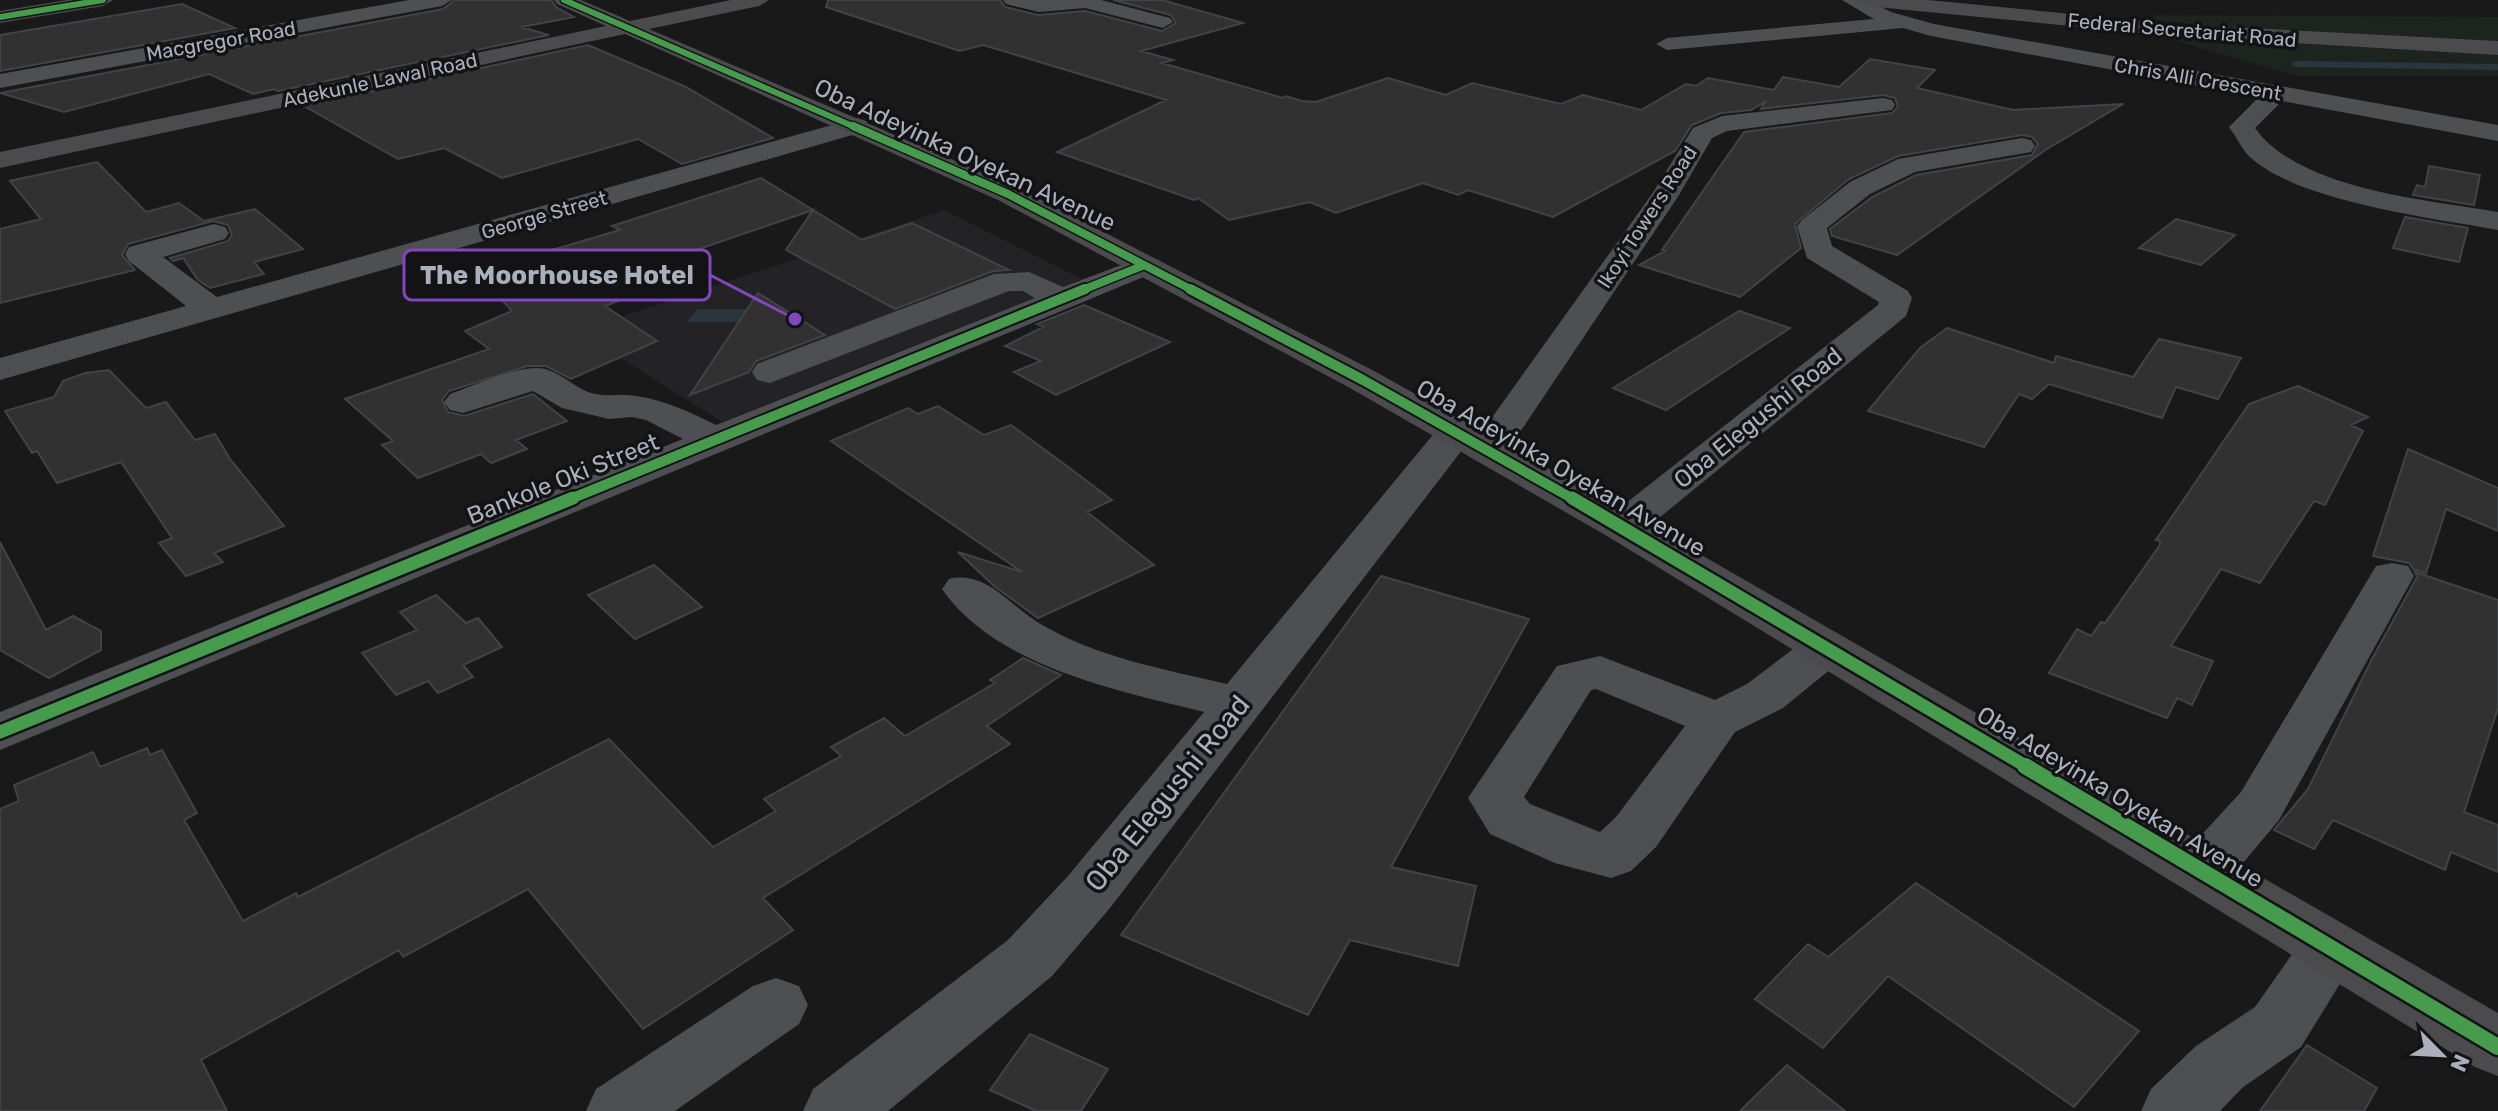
<svg xmlns="http://www.w3.org/2000/svg" width="2498" height="1111" viewBox="0 0 2498 1111" font-family="Rubik,sans-serif">
<style>
.built{fill:#232326}
.green{fill:#1d241e}
.water{fill:#2b353d}
.lines{fill:none;stroke-linecap:round;stroke-linejoin:round}
.stream{stroke:#2b353d;stroke-width:6}
.building{fill:#313132;stroke:#424346;stroke-width:2}
.minor{fill:#4d4f53;fill-rule:evenodd}
.major{fill:#4b4b4e;fill-rule:evenodd}
.cycleway-far4-casing{stroke:#131316;stroke-width:9}
.cycleway-far3-casing{stroke:#131316;stroke-width:11}
.cycleway-far2-casing{stroke:#131316;stroke-width:14}
.cycleway-far1-casing{stroke:#131316;stroke-width:18}
.cycleway-casing{stroke:#131316;stroke-width:21}
.cycleway-far4{stroke:#469c4c;stroke-width:6}
.cycleway-far3{stroke:#469c4c;stroke-width:8}
.cycleway-far2{stroke:#469c4c;stroke-width:10}
.cycleway-far1{stroke:#469c4c;stroke-width:13}
.cycleway{stroke:#469c4c;stroke-width:16}
.labels{text-anchor:middle;stroke-width:7;stroke-linejoin:round;paint-order:stroke}
.far-street-label{font-size:20px;fill:#aab0bb;stroke:#131316}
.street-label{font-size:24px;fill:#aab0bb;stroke:#131316}
.near-street-label{font-size:28px;fill:#aab0bb;stroke:#131316}
.leader{fill:none;stroke:#8446be;stroke-width:3}
.callout-dot{fill:#8446be;stroke:#131316;stroke-width:3}
.callout{fill:#131316;stroke:#8446be;stroke-width:3}
.callout-label{font-size:26px;text-anchor:middle;font-weight:bold;fill:#aab0bb}
</style>
<rect width="100%" height="100%" fill="#19191a"/>
<path class="built" d="M944,210L1082,279L722,422L578,331Z"/>
<path class="green" d="M2153,15L2498,17V76H2297L2156,35Z"/>
<path class="water" d="M697,309H748V319L737,322H687Z"/>
<g class="lines">
<path class="stream" d="M2295,64L2498,67"/>
</g>
<path class="building" d="M455,0H551L556,7L574,17L521,27L549,35L278,91L274,89L253,94L209,74L64,112L0,93L443,9Z
M828,0H1000L1005,7L1038,15L1085,11L1162,31L1176,23L1171,15L1113,0H1162L1243,23L1141,51L1173,60L1162,63L1283,98L1286,96L1302,101L1316,102L1388,78L1446,95L1472,83L1561,104L1583,95L1641,110L1686,84L1696,86L1708,78L1774,90L1783,77L1839,87L1870,59L1935,70L1917,88L2013,110L2123,104L2047,149L1897,255L1832,236L1830,229L1872,197L1916,175L2032,155L2038,144L2032,137L2022,135L1898,156L1849,179L1795,224L1801,248L1740,297L1639,265L1665,251L1662,250L1744,132L1892,113L1898,107L1895,98L1883,95L1761,109L1765,102L1751,110L1721,113L1692,125L1675,151L1553,217L1468,190L1458,195L1423,183L1336,213L1310,202L1229,220L1198,198L1194,200L1057,152L1166,100L983,45L960,51L826,7Z
M182,4L235,28L0,71V35Z
M588,45L686,87L773,138L682,164L638,139L502,178L444,148L398,159L304,106Z
M97,162L146,212L179,203L204,221L255,209L303,249L254,262L264,274L210,288L198,280L183,258L173,261L170,258L228,241L232,235L228,225L213,221L128,244L122,255L135,270L0,303V229L41,219L10,181Z
M2429,166L2480,175L2474,205L2413,195L2417,185L2425,187Z
M761,178L862,240L912,223L1009,270L993,271L895,309L786,250L813,210L597,284L628,297L605,306L657,341L571,379L546,366H527L449,391L442,400L448,412L464,416L533,394L567,421L516,440L527,449L491,463L481,454L418,478L382,445L393,441L345,399L489,349L465,331L512,311L500,298L523,292L491,268L620,230L612,226Z
M2405,217L2468,228L2459,262L2393,248Z
M2176,219L2235,235L2201,265L2139,248Z
M758,293L825,335L756,361L749,372L690,395Z
M1084,305L1170,342L1056,395L1014,372L1041,361L1005,346L1043,327L1037,324Z
M1739,311L1790,328L1666,410L1613,388Z
M1947,328L2054,363L2056,356L2133,377L2159,339L2241,358L2218,399L2176,387L2162,418L2049,384L2032,399L2019,394L1984,447L1868,411L1920,348Z
M109,370L146,408L166,402L195,440L215,434L230,459L284,526L214,553L223,562L186,576L159,543L172,538L121,462L57,483L37,451L32,453L5,411L54,397L63,381L85,373Z
M2298,386L2368,417L2351,425L2363,431L2325,505L2314,501L2260,583L2221,569L2171,646L2213,661L2192,705L2177,698L2167,718L2049,673L2077,629L2091,636L2101,622L2105,623L2160,545V541L2156,540L2249,404Z
M938,406L984,435L1011,425L1067,466L1112,500L1087,512L1154,565L1038,618L994,586L958,552L1022,572L831,441L908,408L918,414Z
M2408,449L2498,488V531L2446,509L2426,573L2413,569L2409,563L2373,556Z
M0,542L46,630L73,616L101,631V650L49,678L0,650Z
M654,565L702,607L635,639L588,595Z
M2415,572L2498,600V708L2464,812L2498,825V872L2451,852L2445,870L2333,820L2314,849L2274,830L2308,789L2371,661L2417,577Z
M1381,576L1529,619L1391,867L1476,886L1458,966L1350,940L1308,1015L1121,935Z
M436,595L466,623L478,618L502,647L463,665L473,677L438,693L428,681L396,695L362,653L417,630L400,612Z
M1023,658L1061,675L987,726L1010,744L763,898L793,930L643,1029L528,889L403,957L399,950L201,1060L227,1111H0V809L19,801L14,785L93,752L100,767L147,748L150,755L162,750L197,813L184,820L243,921L296,893L298,897L609,739L713,847L776,811L764,799L841,756L831,747L884,718L905,736L995,683L990,680Z
M1916,883L2139,1031L2074,1107L1888,976L1823,1048L1755,999L1808,944L1828,957Z
M1030,1034L1108,1069L1081,1111H1036L990,1090Z
M2307,1045L2377,1088L2364,1111H2260Z
M1787,1065L1845,1111H1740Z"/>
<g class="lines">
<path class="minor" d="M409,0H452L442,6L0,88V74Z
M1003,0H1101L1170,18L1173,22L1163,28L1085,8L1039,12L1006,4Z
M1842,0H1867L1891,12L1934,24L2498,125V141L2282,101L2255,128C2299,190 2428,200 2498,212V230C2434,218 2290,201 2246,153C2240,145 2235,135 2229,127L2259,97L1931,36L1903,28L1667,50L1656,44L1667,38L1874,19Z
M1883,98L1892,100L1895,105L1892,110L1727,131L1712,138L1679,195L1502,459L1488,463L1474,459L1468,451L1652,194L1693,128L1722,116Z
M857,118L866,121L870,126L866,131L0,380V358L186,306L129,261L125,254L129,247L214,224L225,227L229,233L225,239L163,257L217,297Z
M2022,138L2031,140L2035,146L2031,152L1915,172L1870,194L1827,228L1832,246L1908,291L1912,298L1906,316L1637,536L1622,540L1607,536L1601,527L1607,518L1878,305L1879,302L1807,258L1797,226L1802,220L1850,182L1898,159Z
M1142,257L1153,259L1158,266L1153,273L0,750V712L683,439L646,420L632,417L609,419L562,408L533,391L463,413L450,410L444,402L450,394C476,385 510,368 538,368C557,369 571,385 588,392C604,398 619,393 636,396C665,400 690,412 716,425L1035,298L1023,291H1009L770,383L757,380L752,372L757,364L994,274L1029,272L1063,287Z
M1455,421L1469,425L1474,433L1469,441L1110,908L1052,976L888,1111H803L813,1089L1008,940L1068,876L1204,712C1118,691 995,666 942,589L949,579C986,570 1009,605 1039,623C1095,657 1163,669 1227,684L1441,425Z
M2392,563L2408,566L2414,576L2279,820L2223,887L2203,893L2183,887L2174,871L2183,855L2241,792L2376,566Z
M1826,633L1843,637L1850,648L1843,659L1783,708L1735,732L1656,847L1631,871L1611,878L1555,863L1490,834L1468,798L1557,666L1600,656L1715,700L1747,684L1809,637ZM1596,689L1685,726L1616,817L1600,832L1530,804L1524,797L1591,690Z
M2331,923L2353,930L2362,948L2301,1047L2242,1088L2220,1111H2141L2151,1089L2196,1046L2255,1007L2309,930Z
M776,978L799,986L808,1005L799,1024L675,1111H586L596,1089L753,986Z"/>
<path class="major" d="M67,0H113L103,6L0,23V11Z
M554,0H581L630,21L731,0H769L759,6L649,29L1018,188L1376,372L1637,518L2498,1013V1076L2475,1067L1607,536L1350,388L998,200L625,34L0,168V152L606,26L557,4Z
M1856,0H1928L2174,24L2498,41V55L2174,36L1866,6Z"/>
<defs>
<path id="cycleway-far4" d="M564,0L857,128
M0,17L103,0"/>
<path id="cycleway-far3" d="M853,126L1008,194L1194,291
M1080,291L1142,266"/>
<path id="cycleway-far2" d="M1190,289L1363,380L1575,500
M568,500L1085,289"/>
<path id="cycleway-far1" d="M1572,498L2029,768
M0,732L573,498"/>
<path id="cycleway" d="M2025,766L2498,1047"/>
</defs>
<use href="#cycleway-far4" class="cycleway-far4-casing"/>
<use href="#cycleway-far3" class="cycleway-far3-casing"/>
<use href="#cycleway-far2" class="cycleway-far2-casing"/>
<use href="#cycleway-far1" class="cycleway-far1-casing"/>
<use href="#cycleway" class="cycleway-casing"/>
<use href="#cycleway-far4" class="cycleway-far4"/>
<use href="#cycleway-far3" class="cycleway-far3"/>
<use href="#cycleway-far2" class="cycleway-far2"/>
<use href="#cycleway-far1" class="cycleway-far1"/>
<use href="#cycleway" class="cycleway"/>
</g>
<g class="labels">
<g class="far-street-label">
<text transform="translate(2182 30) rotate(5)" y="7">Federal Secretariat Road</text>
<text transform="translate(221 41) rotate(-10)" y="7">Macgregor Road</text>
<text transform="translate(2198 79) rotate(10)" y="7">Chris Alli Crescent</text>
<text transform="translate(380 80) rotate(-12)" y="7">Adekunle Lawal Road</text>
<text transform="translate(544 215) rotate(-16)" y="7">George Street</text>
<text transform="translate(1647 217) rotate(-57)" y="7">Ikoyi Towers Road</text>
</g>
<g class="street-label">
<text transform="translate(965 155) rotate(25)" y="8">Oba Adeyinka Oyekan Avenue</text>
<text transform="translate(1758 418) rotate(-39)" y="8">Oba Elegushi Road</text>
<text transform="translate(1561 468) rotate(30)" y="8">Oba Adeyinka Oyekan Avenue</text>
<text transform="translate(563 479) rotate(-22)" y="8">Bankole Oki Street</text>
<text transform="translate(2120 797) rotate(31)" y="8">Oba Adeyinka Oyekan Avenue</text>
</g>
<g class="near-street-label">
<text transform="translate(1167 793) rotate(-51)" y="10">Oba Elegushi Road</text>
</g>
</g>
<path class="leader" d="M795 319L710 275"/>
<circle class="callout-dot" cx="795" cy="319" r="8"/>
<rect class="callout" x="404" y="250" width="306" height="50" rx="8"/>
<g class="callout-label">
<text x="557" y="284">The Moorhouse Hotel</text>
</g>
<g transform="translate(2442 1055) rotate(114)" stroke="#131316" stroke-width="6" paint-order="stroke">
<path d="M0-6L14 30L0 20L-14 30Z" fill="#aab0bb"/>
<text y="-12" font-size="22" font-weight="bold" text-anchor="middle" fill="#aab0bb">N</text>
</g>
</svg>
